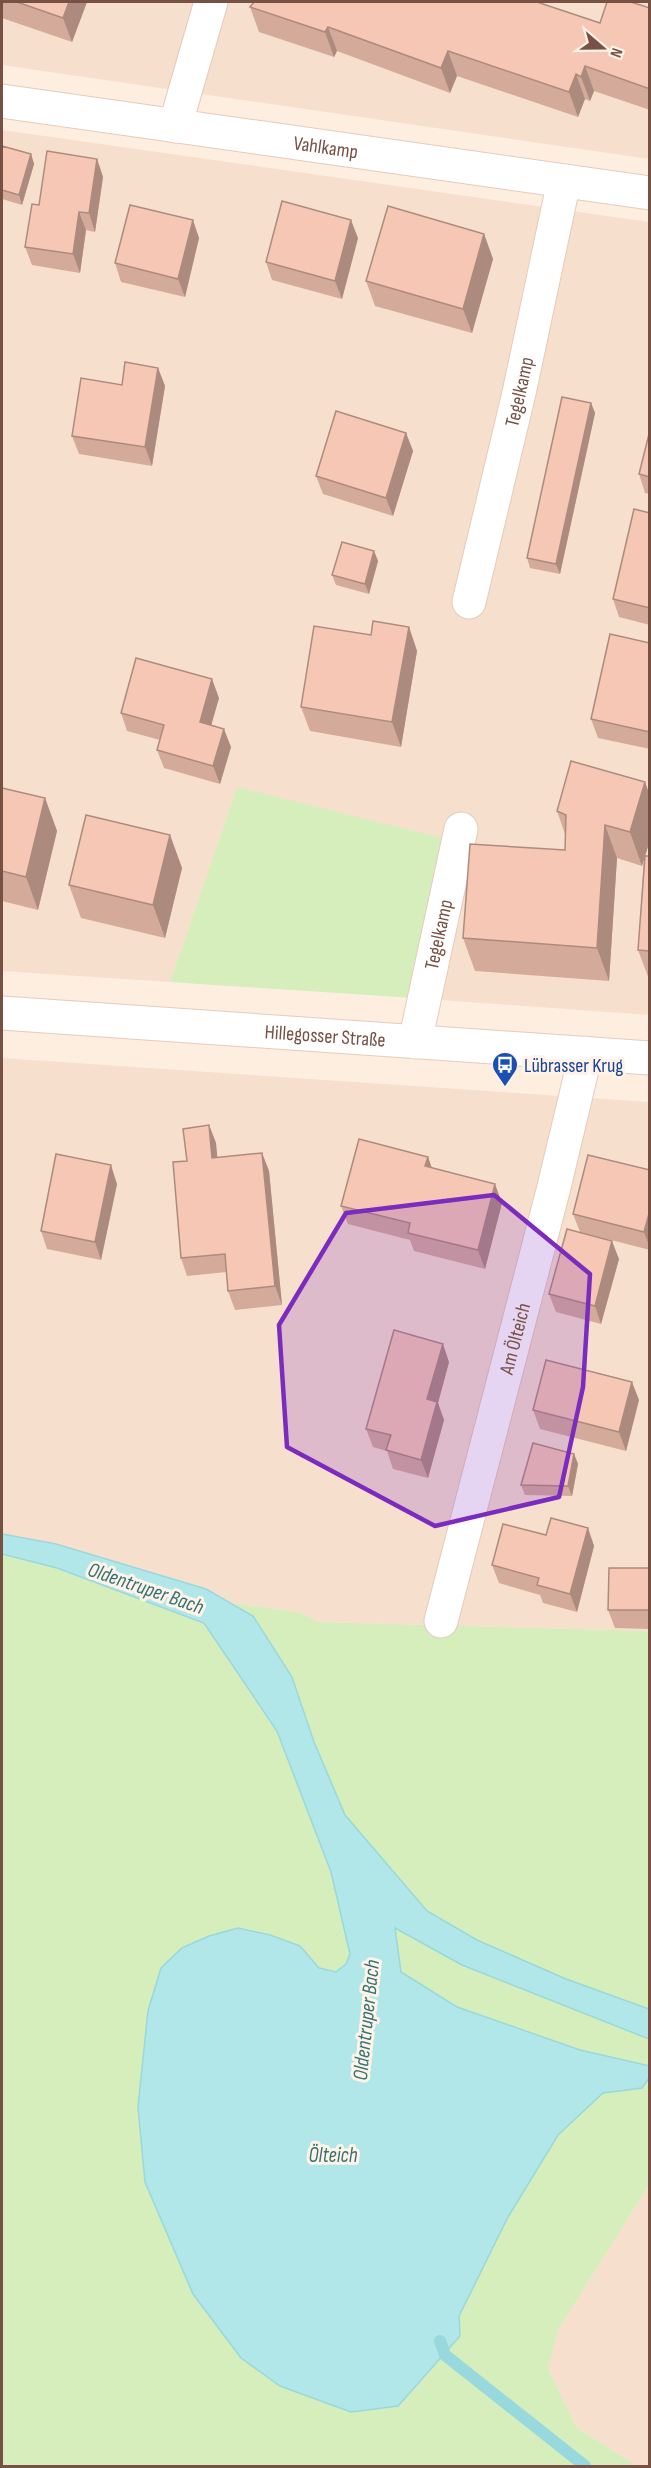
<svg xmlns="http://www.w3.org/2000/svg" width="651" height="2468" viewBox="0 0 651 2468" font-family="'Sofia Sans Condensed',sans-serif">
<style>
.residential{fill:#f7dfcd}
.green{fill:#d6edbc}
.water{fill:#b2e7e9;stroke:#97d9dc;stroke-width:1.5}
.lines{fill:none;stroke-linecap:round;stroke-linejoin:round}
.stream{stroke:#97d9dc;stroke-width:12}
.minor-casing{stroke:#e5cbbd;stroke-width:35}
.minor{stroke:#fff;stroke-width:33}
.wall{fill:#d4ab9b}
.shaded-wall{fill:#ac8b7e}
.building{fill:#f6c7b4;stroke:#ac8b7e;stroke-width:1.5}
.marked{fill:#7b2cbf;fill-opacity:0.2;stroke:#7b2cbf;stroke-width:4.5;stroke-linejoin:round}
.labels{text-anchor:middle;stroke-width:6;stroke-linejoin:round;paint-order:stroke}
.street-label{font-size:20px;fill:#775144;stroke:#fff3e7}
.transit-label{font-size:20px;fill:#164399;stroke:#fff3e7;text-anchor:start}
.water-label{font-size:21px;font-style:italic;fill:#357476;stroke:#fff3e7}
</style>
<rect width="100%" height="100%" fill="#feeedf"/>
<path class="residential" d="M2,2H649V159L2,65Z
M2,130L649,222V1015L414,998L237,787L170,982L2,971Z
M2,1058L649,1102V1631L319,1622L298,1612L232,1603L206,1589L56,1544L2,1534Z
M649,2185V2466H637L576,2427L548,2368L558,2330Z"/>
<path class="green" d="M237,787L447,839L414,998L170,982Z
M2,1554L57,1568L204,1623L277,1731L331,1872L425,1910L345,1815L314,1742L292,1677L253,1616L232,1603L298,1612L319,1622L649,1631V2185L558,2330L548,2368L576,2427L637,2466H2Z"/>
<path class="water" d="M2,1534L56,1544L206,1589L253,1616L292,1677L314,1742L345,1815L427,1911L477,1940L566,1979L649,2009V2039L462,1965L395,1928L401,1972L457,2007L580,2050L650,2066L649,2078L642,2088L603,2093L558,2135L508,2217L459,2316L460,2336L398,2406L351,2412L280,2386L241,2358L193,2294L145,2182L138,2107L148,2011L161,1968L182,1948L209,1936L238,1928L270,1935L300,1946L319,1968L336,1972L346,1964L350,1954L331,1872L277,1731L204,1623L57,1568L2,1554Z"/>
<g class="lines">
<path class="stream" d="M440,2341L445,2355L585,2466"/>
<defs>
<g id="minor">
<path id="s1" d="M2,101L650,193"/>
<path d="M175,126L211,2"/>
<path id="s2" d="M469,602L519,393L564,181"/>
<path id="s3" d="M2,1013L650,1058"/>
<path id="s4" d="M415,1042L461,829"/>
<path id="s5" d="M441,1621L554,1187L586,1053"/>
</g>
</defs>
<use href="#minor" class="minor-casing"/>
<use href="#minor" class="minor"/>
</g>
<path class="wall" d="M2,2H87L72,42L2,18Z
M250,7L600,23L650,8V110L594,91L590,101L585,99L578,117L457,76L450,93L337,51L334,57L259,32Z
M2,146L31,154L34,164L22,205L2,199Z
M97,159L103,177L95,232L86,230L80,273L32,265L25,247L39,205Z
M484,234L493,259L472,333L375,306L366,281Z
M199,238L185,297L121,282L115,263Z
M358,238L342,299L272,280L266,262Z
M158,368L165,386L152,466L79,454L72,436L122,385Z
M591,403L595,413L560,574L530,568L527,558Z
M650,430V494L645,493L639,474Z
M406,433L413,451L393,516L323,494L316,476Z
M650,513V625L619,617L613,599Z
M374,551L378,561L369,594L336,585L332,575Z
M409,627L417,651L401,747L310,731L301,707L371,635Z
M650,643V749L598,738L591,719Z
M219,698L211,725L231,747L220,784L164,768L157,750L160,740L127,731L121,713Z
M645,782L650,796V840L645,856H650V982L638,950L644,858L642,866L617,858L609,981L475,971L463,938L565,850V834L557,811Z
M2,788L45,798L57,831L38,910L2,901Z
M170,835L182,868L165,938L81,918L69,885Z
M209,1125L216,1143L217,1158L262,1153L269,1171L282,1305L235,1310L228,1291L227,1272L187,1276L181,1258L187,1161Z
M428,1157L432,1168L502,1203L485,1269L414,1251L410,1240L348,1224L341,1206Z
M650,1170V1250L580,1232L573,1214Z
M117,1184L101,1260L47,1249L41,1231Z
M619,1259L601,1324L556,1312L549,1294Z
M449,1362L438,1403L444,1420L428,1478L393,1469L387,1451L373,1447L366,1429Z
M639,1400L626,1451L540,1429L533,1410Z
M574,1454L578,1464L572,1496L525,1495L521,1485Z
M588,1528L594,1546L577,1612L543,1603L540,1595L499,1583L492,1565L546,1535Z
M650,1568V1629L615,1628L608,1610Z"/>
<path class="shaded-wall" d="M69,2H87L72,42L63,18Z
M328,27L337,51L334,57L325,32Z
M448,51L457,76L450,93L441,68Z
M585,66L594,91L590,101L581,77Z
M576,74L585,99L578,117L569,92Z
M31,154L34,164L22,205L19,195Z
M97,159L103,177L95,232L89,213Z
M79,212L86,230L80,273L73,254Z
M193,220L199,238L185,297L178,279Z
M351,220L358,238L342,299L335,281Z
M484,234L493,259L472,333L463,309Z
M158,368L165,386L152,466L145,447Z
M591,403L595,413L560,574L556,564Z
M406,433L413,451L393,516L386,498Z
M374,551L378,561L369,594L365,584Z
M409,627L417,651L401,747L392,722Z
M212,679L219,698L207,740L200,722Z
M224,729L231,747L220,784L213,766Z
M645,782L650,796V840L642,866L630,832Z
M45,798L57,831L38,910L26,877Z
M605,825L617,858L609,981L597,948Z
M170,835L182,868L165,938L153,905Z
M209,1125L216,1143L219,1176L212,1158Z
M262,1153L269,1171L282,1305L275,1286Z
M428,1157L434,1175L425,1166Z
M111,1165L117,1184L101,1260L95,1242Z
M495,1184L502,1203L485,1269L478,1250Z
M650,1210V1248L644,1232Z
M612,1241L619,1259L601,1324L595,1306Z
M443,1344L449,1362L438,1403L444,1420L428,1478L421,1460L427,1399Z
M632,1382L639,1400L626,1451L619,1432Z
M574,1454L578,1464L572,1496L568,1486Z
M588,1528L594,1546L577,1612L570,1594Z"/>
<path class="building" d="M17,2H69L63,18Z
M254,2H537L600,23L607,2H631L650,8V89L585,66L581,77L576,74L569,92L448,51L441,68L328,27L325,32L250,7Z
M2,146L31,154L19,195L2,190Z
M47,151L97,159L89,213L79,212L73,254L25,247L32,204L39,205Z
M282,201L351,220L335,281L266,262Z
M130,205L193,220L178,279L115,263Z
M388,206L484,234L463,309L366,281Z
M125,362L158,368L145,447L72,436L81,378L122,385Z
M562,397L591,403L556,564L527,558Z
M336,411L406,433L386,498L316,476Z
M650,430V477L639,474Z
M634,509L650,513V608L613,599Z
M342,542L374,551L365,584L332,575Z
M373,621L409,627L392,722L301,707L314,626L371,635Z
M610,634L650,643V732L591,719Z
M136,658L212,679L200,722L224,729L213,766L157,750L164,725L121,713Z
M571,761L645,782L630,832L605,825L597,948L463,938L470,844L565,850L566,815L557,811Z
M2,788L45,798L26,877L2,871Z
M86,815L170,835L153,905L69,885Z
M645,856H650V951L638,950Z
M209,1125L212,1158L262,1153L275,1286L228,1291L225,1254L181,1258L173,1162L187,1161L183,1129Z
M359,1139L428,1157L425,1166L495,1184L478,1250L408,1233L410,1223L341,1206Z
M56,1154L111,1165L95,1242L41,1231Z
M588,1155L650,1170V1210L644,1232L573,1214Z
M567,1229L612,1241L595,1306L549,1294Z
M394,1330L443,1344L427,1399L437,1402L421,1460L386,1450L391,1435L366,1429Z
M546,1360L632,1382L619,1432L533,1410Z
M533,1443L574,1454L568,1486L521,1485Z
M551,1518L588,1528L570,1594L537,1585L539,1578L492,1565L503,1524L546,1535Z
M609,1568H650V1610H608Z"/>
<path class="marked" d="M494,1195L590,1274L583,1387L559,1497L435,1526L287,1447L279,1325L346,1213Z"/>
<defs>
<symbol id="bus-pin" viewBox="-11 -11 22 30"><path d="M0 17L-7.5 6A9.5 9.5 0 1 1 7.5 6Z" fill="#1a4fb4" stroke="#fff3e7"/><path d="M-5-6H5V4H4V6H2V4H-2V6H-4V4H-5ZM-3.5-4V0h7V-4ZM-3.5 1.2v1.5H-2V1.2ZM2 1.2v1.5H3.5V1.2Z" fill="#fff"/></symbol>
</defs>
<g fill-rule="evenodd">
<use href="#bus-pin" x="490" y="1050" width="30" height="40"/>
</g>
<g class="labels">
<g class="street-label">
<text dy="7" stroke="none"><textPath href="#s1" startOffset="327">Vahlkamp</textPath></text>
<text dy="7" stroke="none"><textPath href="#s2" startOffset="216">Tegelkamp</textPath></text>
<text dy="7" stroke="none"><textPath href="#s4" startOffset="110">Tegelkamp</textPath></text>
<text dy="7" stroke="none"><textPath href="#s3" startOffset="324">Hillegosser Straße</textPath></text>
<text dy="7" stroke="none"><textPath href="#s5" startOffset="292">Am Ölteich</textPath></text>
</g>
<g class="transit-label">
<text x="524" y="1072">Lübrasser Krug</text>
</g>
<g class="water-label">
<text transform="translate(146 1588) rotate(19)" y="7">Oldentruper Bach</text>
<text transform="translate(366 2020) rotate(-84)" y="7">Oldentruper Bach</text>
<text x="333" y="2162">Ölteich</text>
</g>
</g>
<rect width="651" height="2468" fill="none" stroke="#775144" stroke-width="6"/>
<g transform="translate(603 48) rotate(110)" stroke="#fff3e7" stroke-width="4.5" paint-order="stroke">
<path d="M0-4.5L10 22L0 15L-10 22Z" fill="#775144"/>
<text y="-9" font-size="16" font-weight="bold" text-anchor="middle" fill="#775144">N</text>
</g>
</svg>
